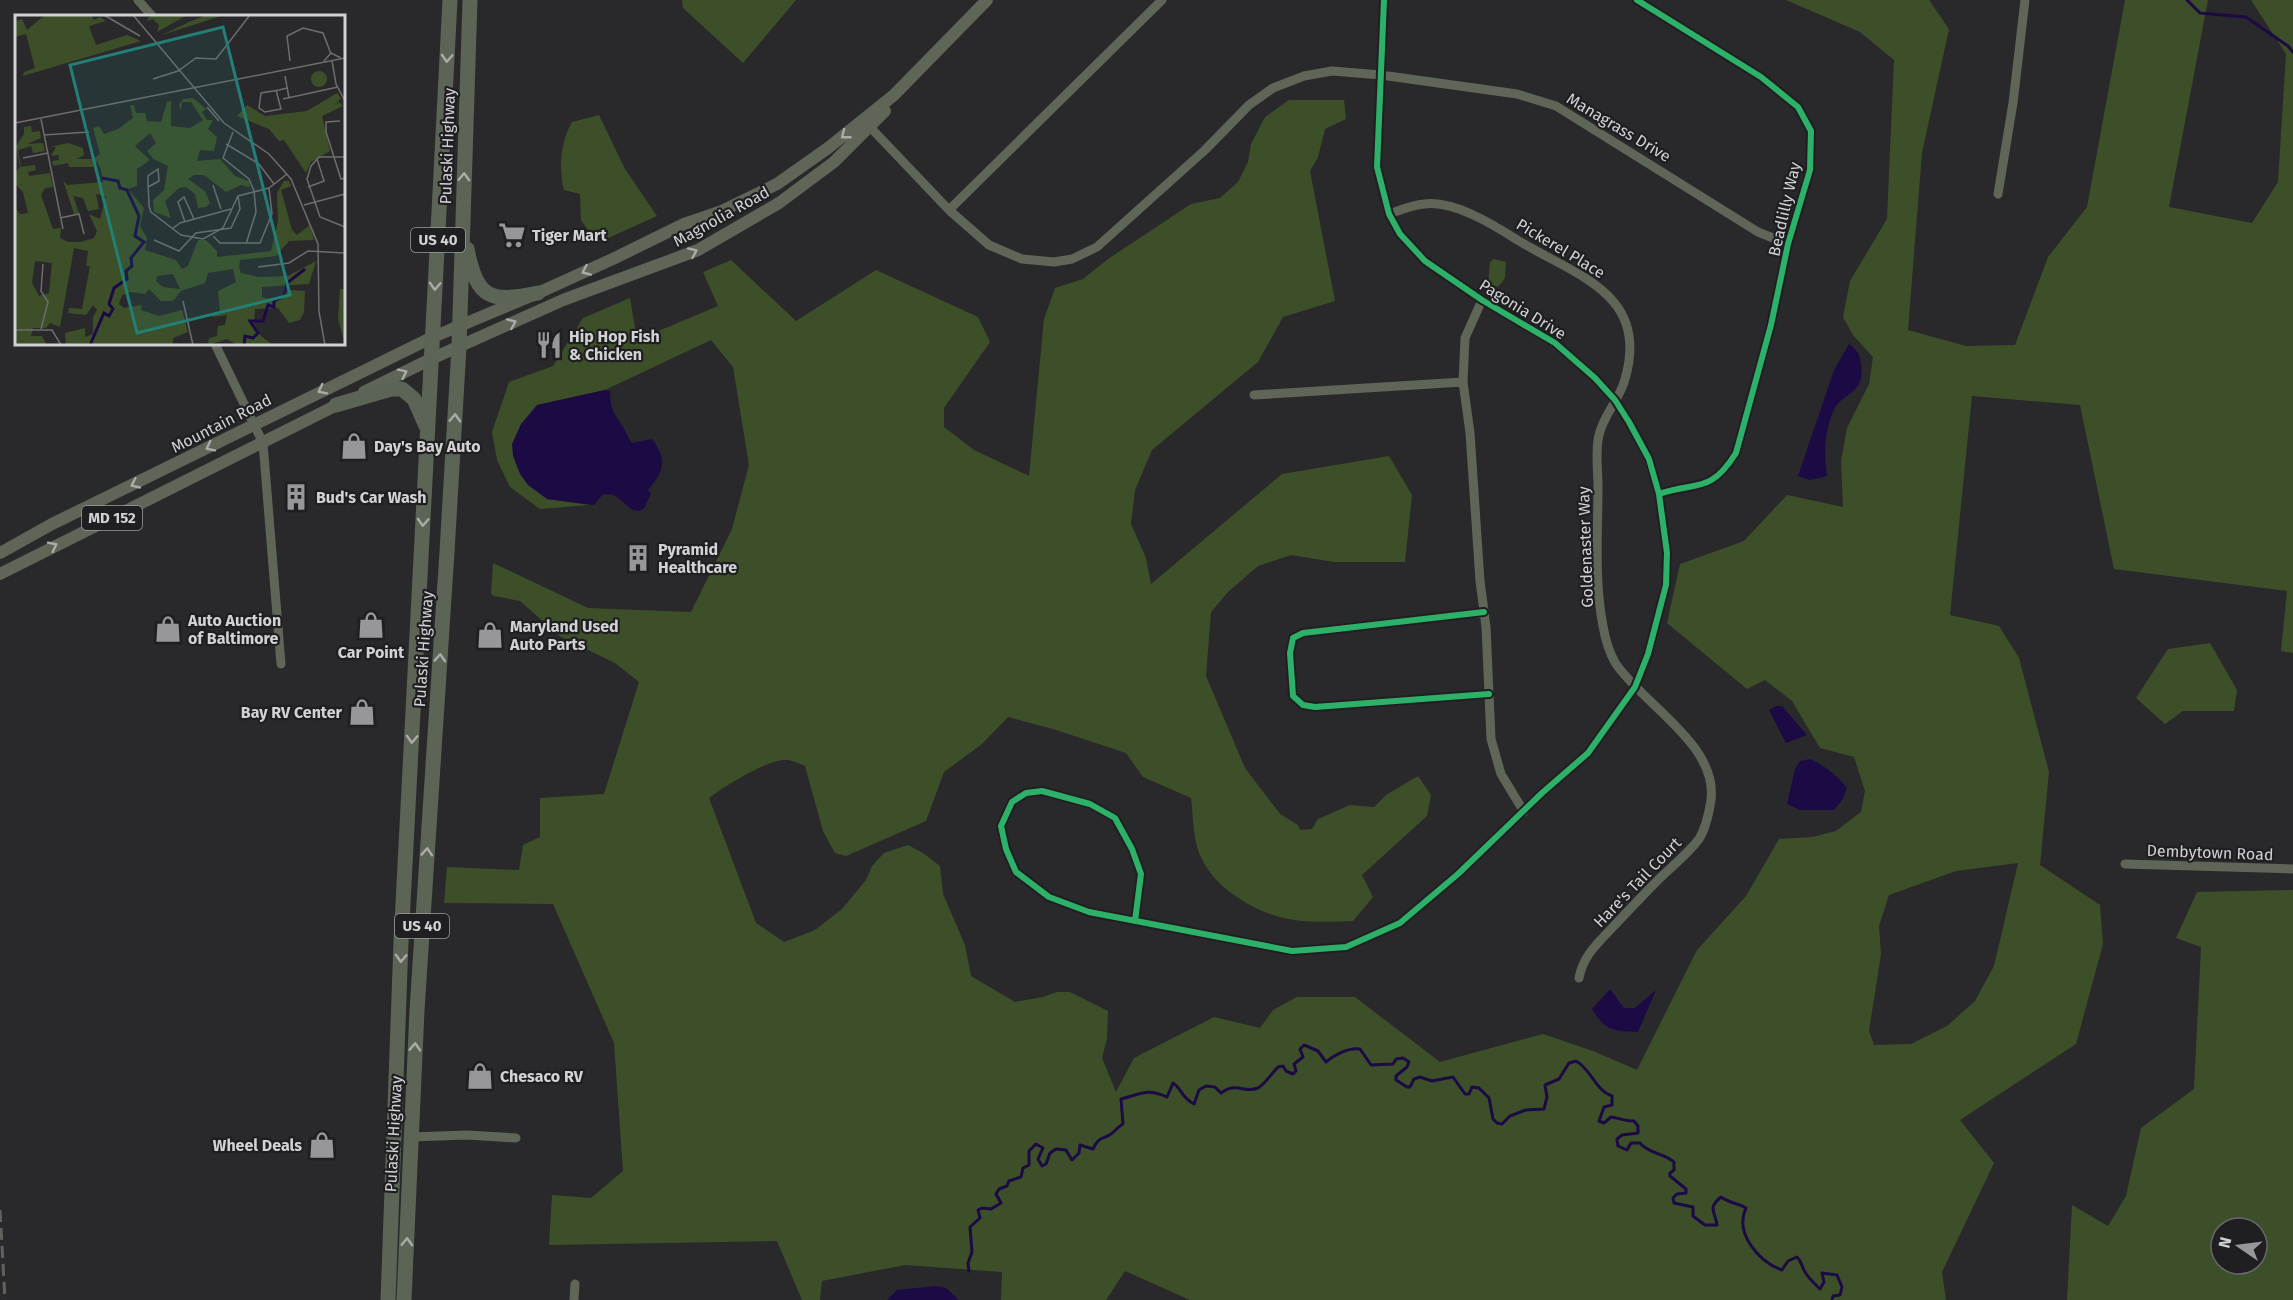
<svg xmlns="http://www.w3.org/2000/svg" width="2293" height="1300" viewBox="0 0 2293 1300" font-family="'Fira Sans',sans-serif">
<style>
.green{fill:#3d4f28;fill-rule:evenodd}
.water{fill:#1c0a45}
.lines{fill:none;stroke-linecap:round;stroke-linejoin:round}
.stream{stroke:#1c0a45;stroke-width:3}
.minor{stroke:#5f6658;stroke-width:9}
.major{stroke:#5f6658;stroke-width:12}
.highway{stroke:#5c6456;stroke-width:15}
.rail{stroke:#60635d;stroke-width:3;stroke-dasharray:12 6;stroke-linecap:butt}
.cycleway-casing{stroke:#1f1f22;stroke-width:10}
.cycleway{stroke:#2db169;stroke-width:6}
.oneway{stroke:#a9aca8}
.oneway2{stroke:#aaaca9}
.labels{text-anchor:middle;stroke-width:4.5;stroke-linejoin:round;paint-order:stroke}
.shield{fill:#1f1f22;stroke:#9c9c9f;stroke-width:1.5}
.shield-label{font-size:15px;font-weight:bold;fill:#d2d2d4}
.street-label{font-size:16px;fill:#d2d2d4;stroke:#1f1f22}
.poi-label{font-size:16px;font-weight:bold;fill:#d2d2d4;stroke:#1f1f22;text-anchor:start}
.inset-river{fill:none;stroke:#1c0a45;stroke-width:3}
.inset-road{fill:none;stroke:#6d6d6f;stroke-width:1.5}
.view{fill:#227f78;fill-opacity:0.15;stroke:#227f78;stroke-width:3}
.inset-edge{fill:none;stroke:#d2d2d4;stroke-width:3}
</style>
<rect width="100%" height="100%" fill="#29292b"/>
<path class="green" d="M682,0H796L743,63L683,8Z
M1786,0H1929L1949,29L1922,153L1908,330L1966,346L2015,345L2048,257L2087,207L2125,0H2208L2169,207L2252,223L2278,182L2286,54L2251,0H2293V653L2281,651L2287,591L2114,569L2080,405L1972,396L1950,615L1999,626L2019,658L2049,772L2040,865L2100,905L2103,944L2076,1044L1960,1120L1994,1163L1942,1272L1946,1300H1190L1125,1271L1106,1300H1001L1002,1272L905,1265L822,1281L820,1300H802L777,1241L549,1245L552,1195L591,1198L623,1171L614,1043L553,904L444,903L447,867L519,870L523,845L540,837V798L604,794L639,682L615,663L561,637L520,601L494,596L491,594L493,563L588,608L691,612L732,529L749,465L733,367L711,340L605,390L537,405L547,499L589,505L540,509L510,487L497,460L492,432L509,382L553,366L583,318L630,298L637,340L718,306L703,272L731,260L796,321L876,270L978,317L990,342L944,408V427L974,450L1029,476L1044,319L1055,288L1083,279L1108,259L1191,204L1220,198L1238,182L1248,162L1251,144L1265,117L1289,100H1344L1346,119L1325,129L1318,157L1310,171L1335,301L1283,317L1258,362L1152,450L1135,490L1131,524L1146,558L1151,584L1282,474L1389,456L1412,495L1405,562H1334L1291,555L1258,566L1228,592L1211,612L1206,676L1245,768L1280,814L1298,825L1300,830L1312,829L1318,819L1350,805L1374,807L1386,795L1418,776L1431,795L1427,816L1362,875L1373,897L1353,921C1305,923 1274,923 1234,895C1217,883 1207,871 1199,853C1193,837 1193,815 1191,798L1143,777L1126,753L1053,729L1008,717L982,744L944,772L926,821L846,856L835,853L823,831L805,766C799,764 792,760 786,760C768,759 723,787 709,798L756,923L784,942L815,930L842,909L866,880L872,866L884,853L908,845L923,853L940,866L943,894L965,945L971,976L1015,1002L1043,997L1057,992H1070L1108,1011L1107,1039L1102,1058L1116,1092L1134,1058L1214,1017L1260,1028L1273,1010L1297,997H1355L1440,1062L1543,1034L1593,1051L1637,1070L1697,950L1746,896L1779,839L1812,837L1836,831L1861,812L1865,791L1854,757L1820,748L1792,701L1765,680L1747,689L1667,623L1680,564L1744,541L1787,495L1843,507L1841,461L1847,428L1869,384L1873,357L1853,335L1843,317L1850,281L1887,219L1894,60L1860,32ZM2018,863L1994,966L1975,1001L1947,1026L1911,1044L1874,1045L1869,1031L1881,954L1879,926L1889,895L1956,871Z
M599,115L625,169L657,216L597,243L581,220L580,194L564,190C558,168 561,141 572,122Z
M1494,259L1506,262L1505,278L1499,286L1490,288L1488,285L1490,262Z
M2210,643L2237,690L2234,711H2183L2165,724L2136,698L2168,649Z
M2293,890V1300H2067L2072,1205L2108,1226L2126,1196L2141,1128L2194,1089L2201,947L2176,938L2197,892ZM2221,1228H2257V1264H2221Z"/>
<path class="water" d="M1849,344C1856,348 1860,355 1861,363C1866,397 1841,391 1833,412C1824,434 1824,453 1827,476L1810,480L1798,476L1834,370Z
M605,390L610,391C611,414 614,411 624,429C627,434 628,438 632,443L652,439C668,461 664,471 648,490L651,493L645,507L640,511C627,511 624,499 613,495C610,494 606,495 603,494L594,505L547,499L528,485L520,474L513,456L512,444L521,424L537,405Z
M1776,706H1782L1807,735L1786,743L1769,710Z
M1810,759C1825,766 1837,775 1847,788L1843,799L1834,810H1800L1787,804L1795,769L1800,761Z
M1610,989L1624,1008H1635L1656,990L1638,1032C1614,1031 1605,1031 1592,1009Z
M935,1286L946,1288L959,1300H887L897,1290Z"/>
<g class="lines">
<path class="stream" d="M2187,0L2200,13L2246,17L2288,46L2293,52
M969,1271L968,1263L972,1252L970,1227L980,1218L978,1210L982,1208L991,1209L1001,1203L996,1194L999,1189L1007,1186L1009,1181L1021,1177L1023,1168L1029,1165V1151L1036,1144L1043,1148L1038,1159L1042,1166L1046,1164L1050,1153L1056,1149L1066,1150L1072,1160L1079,1153L1080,1145L1093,1149C1099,1136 1102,1140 1111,1134C1115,1131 1119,1126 1123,1124L1121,1099C1141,1094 1147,1088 1167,1097L1173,1083C1181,1088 1182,1098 1194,1104L1199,1090L1206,1086L1215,1087L1221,1093C1238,1081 1243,1094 1258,1088C1265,1084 1272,1073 1278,1067L1283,1066L1286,1071L1293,1074L1296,1071L1294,1064L1303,1057L1300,1049L1304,1045L1318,1051L1326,1062C1334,1055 1349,1047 1360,1049L1371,1065L1393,1064L1396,1059L1403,1058L1409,1062L1407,1067L1396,1076V1080L1407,1087H1410L1414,1079L1420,1077L1432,1081L1453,1077L1465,1094H1469L1472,1087L1479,1088L1489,1098L1493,1119L1497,1123L1502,1124L1510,1116L1526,1110L1544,1109L1547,1097L1545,1085L1559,1079L1569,1063L1576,1061C1591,1069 1595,1090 1612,1096V1105L1604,1107L1599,1121L1604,1123L1611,1117C1619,1118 1625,1121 1634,1121L1638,1126V1133L1622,1135L1617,1139L1618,1146L1627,1150L1631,1143H1640C1649,1154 1664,1153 1674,1162V1170L1670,1173V1176L1686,1189V1193L1677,1194L1673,1198L1674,1203L1693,1207V1216L1705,1225H1717C1715,1210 1707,1209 1721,1197C1729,1203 1738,1203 1746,1208C1734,1233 1759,1262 1782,1270L1788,1261L1797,1257C1801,1261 1801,1264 1804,1270C1807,1277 1814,1283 1820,1289L1824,1282L1822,1273L1837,1275L1842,1287L1840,1295L1833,1296L1832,1300"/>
<path class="minor" d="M138,0L152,16
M1637,0L1761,77L1798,107L1811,131L1810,170L1788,244L1771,325L1736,453C1710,494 1698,481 1659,494
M870,127L949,210L989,245L1022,259L1054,262L1072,259L1097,247L1205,150L1249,105L1273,88L1304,76L1332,71L1381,75L1517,94L1556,106L1758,232L1788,244
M1998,194L2013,103L2025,0
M949,210L1162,0
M1389,214C1401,210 1412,205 1424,204C1454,200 1494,225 1519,241C1577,276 1650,294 1625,379C1620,399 1604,414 1599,435C1595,451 1598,470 1598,486C1598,532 1594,580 1603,626C1605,638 1610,654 1616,664C1644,705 1718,745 1711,800C1709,813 1706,828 1699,839C1688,854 1672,866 1659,879C1643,895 1628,911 1612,928C1597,944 1583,956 1579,978
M1482,300L1465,338L1463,382L1470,433L1480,581L1486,627L1491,739L1501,774L1524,812
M215,344L263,443L281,664
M1254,395L1463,382
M1484,612L1303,633L1293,638L1290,653L1293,696L1303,705L1315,707L1489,694
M2125,864L2293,869
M1135,921L1141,874L1132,849L1115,818L1090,804L1042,791L1026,793L1012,802L1001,826L1006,849L1016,872L1049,897L1089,912L1292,951L1346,947L1400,923L1458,874L1542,793L1588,753L1635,687L1648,654L1666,585L1667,553L1659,494L1649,459L1629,422L1615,400L1595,378L1555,343L1482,300L1425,261L1400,234L1389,214L1377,167L1384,0
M411,1137L467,1135L516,1138
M574,1300L575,1284"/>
<path class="major" d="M364,392L431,359L563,300L698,250L779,203L834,162L885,111
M0,553L52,524L433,337L538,293L617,257L684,224L722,211L777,184L828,148L894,95L987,0
M0,574L343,402"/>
<path class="highway" d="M467,249C477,299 490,303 538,293
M336,405L391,389H402L414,399L426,426
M388,1300L401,942L450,0
M404,1300L417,1010L447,552L459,347L470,0"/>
<path class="rail" d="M0,1210L5,1300"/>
<defs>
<path id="cycleway" d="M1637,0L1761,77L1798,107L1811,131L1810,170L1788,244L1771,325L1736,453C1710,494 1698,481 1659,494
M1484,612L1303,633L1293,638L1290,653L1293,696L1303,705L1315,707L1489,694
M1135,921L1141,874L1132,849L1115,818L1090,804L1042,791L1026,793L1012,802L1001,826L1006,849L1016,872L1049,897L1089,912L1292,951L1346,947L1400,923L1458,874L1542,793L1588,753L1635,687L1648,654L1666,585L1667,553L1659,494L1649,459L1629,422L1615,400L1595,378L1555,343L1482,300L1425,261L1400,234L1389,214L1377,167L1384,0"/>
</defs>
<use href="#cycleway" class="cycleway-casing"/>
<use href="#cycleway" class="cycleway"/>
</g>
<defs><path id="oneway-chevron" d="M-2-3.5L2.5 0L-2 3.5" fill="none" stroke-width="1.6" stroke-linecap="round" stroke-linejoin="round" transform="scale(1.5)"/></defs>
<g class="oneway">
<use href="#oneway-chevron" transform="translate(447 58) rotate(93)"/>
<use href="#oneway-chevron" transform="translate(464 177) rotate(-88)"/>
<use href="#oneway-chevron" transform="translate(435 286) rotate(93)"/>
<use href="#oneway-chevron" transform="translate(455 418) rotate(-87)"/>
<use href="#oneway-chevron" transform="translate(423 522) rotate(93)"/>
<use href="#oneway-chevron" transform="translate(440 658) rotate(-86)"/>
<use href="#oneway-chevron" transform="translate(412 739) rotate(93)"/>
<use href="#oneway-chevron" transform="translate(427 852) rotate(-86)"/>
<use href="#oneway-chevron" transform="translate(401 958) rotate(92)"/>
<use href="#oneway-chevron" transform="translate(415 1047) rotate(-87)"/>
<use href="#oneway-chevron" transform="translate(407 1242) rotate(-88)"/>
</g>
<g class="oneway2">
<use href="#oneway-chevron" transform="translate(845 135) rotate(142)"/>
<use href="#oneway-chevron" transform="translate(693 252) rotate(-24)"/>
<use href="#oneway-chevron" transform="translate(586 271) rotate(156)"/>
<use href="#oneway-chevron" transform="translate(512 323) rotate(-24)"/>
<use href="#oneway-chevron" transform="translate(403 373) rotate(-26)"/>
<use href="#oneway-chevron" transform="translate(322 390) rotate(153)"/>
<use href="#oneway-chevron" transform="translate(210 447) rotate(153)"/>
<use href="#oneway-chevron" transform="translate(135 484) rotate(155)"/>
<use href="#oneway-chevron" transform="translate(53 546) rotate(-27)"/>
</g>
<defs>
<symbol id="supermarket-bare" viewBox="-9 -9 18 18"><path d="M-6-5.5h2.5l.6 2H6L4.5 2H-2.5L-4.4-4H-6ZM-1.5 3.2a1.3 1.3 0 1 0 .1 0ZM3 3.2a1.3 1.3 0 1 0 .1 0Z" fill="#979799" stroke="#1f1f22" stroke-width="2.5" paint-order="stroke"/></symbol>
<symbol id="restaurant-bare" viewBox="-9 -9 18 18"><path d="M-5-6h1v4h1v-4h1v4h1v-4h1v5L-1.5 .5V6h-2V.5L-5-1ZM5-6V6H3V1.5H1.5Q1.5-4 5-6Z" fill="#979799" stroke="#1f1f22" stroke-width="2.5" paint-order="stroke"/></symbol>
<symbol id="shop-bare" viewBox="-9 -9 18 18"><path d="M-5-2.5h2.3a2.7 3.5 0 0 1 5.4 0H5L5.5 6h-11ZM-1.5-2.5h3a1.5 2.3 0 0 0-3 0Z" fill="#979799" stroke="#1f1f22" stroke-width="2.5" paint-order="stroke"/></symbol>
<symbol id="building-bare" viewBox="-9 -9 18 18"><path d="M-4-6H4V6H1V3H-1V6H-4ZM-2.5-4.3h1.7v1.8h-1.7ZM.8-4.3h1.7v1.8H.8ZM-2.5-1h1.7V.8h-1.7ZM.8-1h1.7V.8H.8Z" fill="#979799" stroke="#1f1f22" stroke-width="2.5" paint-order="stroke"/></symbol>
</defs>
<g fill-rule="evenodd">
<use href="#supermarket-bare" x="493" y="216" width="38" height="38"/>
<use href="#restaurant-bare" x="530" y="326" width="38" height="38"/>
<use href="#shop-bare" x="335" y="427" width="38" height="38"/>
<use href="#building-bare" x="277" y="478" width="38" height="38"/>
<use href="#building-bare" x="619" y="539" width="38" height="38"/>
<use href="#shop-bare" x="352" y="606" width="38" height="38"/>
<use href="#shop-bare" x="149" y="610" width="38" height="38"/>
<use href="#shop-bare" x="471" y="616" width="38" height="38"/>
<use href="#shop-bare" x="343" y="693" width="38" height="38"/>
<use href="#shop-bare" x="461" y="1057" width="38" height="38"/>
<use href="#shop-bare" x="303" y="1126" width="38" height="38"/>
</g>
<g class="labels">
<g class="shield">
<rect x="411" y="228" width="54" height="24" rx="4.5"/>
<rect x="82" y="506" width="60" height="24" rx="4.5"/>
<rect x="395" y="914" width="54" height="24" rx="4.5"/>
</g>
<g class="shield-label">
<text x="438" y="245">US 40</text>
<text x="112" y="523">MD 152</text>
<text x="422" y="931">US 40</text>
</g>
<g class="street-label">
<text transform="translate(1619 127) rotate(31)" y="6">Managrass Drive</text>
<text transform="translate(447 146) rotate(-88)" y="6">Pulaski Highway</text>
<text transform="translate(1784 209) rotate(-77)" y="6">Beadlilly Way</text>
<text transform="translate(721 216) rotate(-29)" y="6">Magnolia Road</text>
<text transform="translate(1561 248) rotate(31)" y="6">Pickerel Place</text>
<text transform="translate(1523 309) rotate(32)" y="6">Pagonia Drive</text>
<text transform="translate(221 423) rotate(-27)" y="6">Mountain Road</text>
<text transform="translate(1585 547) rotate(-92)" y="6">Goldenaster Way</text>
<text transform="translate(423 649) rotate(-86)" y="6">Pulaski Highway</text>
<text transform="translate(2210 852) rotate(2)" y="6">Dembytown Road</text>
<text transform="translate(1637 882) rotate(-46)" y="6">Hare's Tail Court</text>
<text transform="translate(393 1134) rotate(-87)" y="6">Pulaski Highway</text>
</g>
<g class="poi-label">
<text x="532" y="241">Tiger Mart</text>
<text x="569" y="342">Hip Hop Fish<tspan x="569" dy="18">&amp; Chicken</tspan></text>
<text x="374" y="452">Day's Bay Auto</text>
<text x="316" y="503">Bud's Car Wash</text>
<text x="658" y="555">Pyramid<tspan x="658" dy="18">Healthcare</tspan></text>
<text x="188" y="626">Auto Auction<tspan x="188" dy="18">of Baltimore</tspan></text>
<text x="510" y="632">Maryland Used<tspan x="510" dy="18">Auto Parts</tspan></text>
<text x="371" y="658" text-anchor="middle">Car Point</text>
<text x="342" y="718" text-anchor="end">Bay RV Center</text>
<text x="500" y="1082">Chesaco RV</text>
<text x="302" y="1151" text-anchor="end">Wheel Deals</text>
</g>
</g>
<g transform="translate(15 15)">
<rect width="330" height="330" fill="#29292b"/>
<path d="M30,0H76L79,5L85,2L91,6L74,11L81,30L112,20L126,26L8,61L9,57L20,53L11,19L0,22V6L7,4L12,15ZM135,0H172L142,17L144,10L138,4L132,6ZM192,0H209L147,20L174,7ZM296 64a8 8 0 1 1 16 0a8 8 0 1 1-16 0ZM322,78L326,83L319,91L324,87L328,91L307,101L315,136L296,147L291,158L269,125L264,126L254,114L222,101L232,90L250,101L292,96ZM178,83L191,94L187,97L192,105H198L193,114L202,122L199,136L185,135L182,146L205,144L220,161L234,166L235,172L226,170L211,177L189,160H179L173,164L190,176L195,188L191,192L183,193L180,179L171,172L164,173L150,186L156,203L139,197L138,185L149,175L153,151L138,144L132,136L141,128L135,118L120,131L135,145L122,154V171L113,174L129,193L125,211L132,223L130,235L161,245L167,254L173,251L183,225H191L202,236V242L256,236L263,206L262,178L269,166H274L276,171L266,175L277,215L282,220L295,210L299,225L274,226L261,241L225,245L224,252L226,258L244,262L273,261L301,246L294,269L247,272V282L253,284L268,281L274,275L290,276L289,297L285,305L274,308L263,293L240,294L239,308L246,321L258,330H223L212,324L193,330L194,323L202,321L203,311L210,310L212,300L198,302V298L205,297L203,276L221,267L218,254L193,258L190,268L166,276L158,286H146L134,274L130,279L115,277L107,280L104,289L109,293L127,290L126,295L144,301L167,295L173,317L158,323V330H51L50,318L70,313V322L78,319V302L82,295L78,290L71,300L53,298L54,293L67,294L75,251H71L73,236L59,233L45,312L35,308L31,313H18L16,321H27L32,330H0V192L5,199L13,198L8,177L0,169V158L5,152L1,131L9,119V112L16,111L17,117L25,116L26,123L12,129L28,128L30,136L18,138L16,131L3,135L6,152L20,150L21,155L13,157L14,161L35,158L38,172L30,173L26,180L38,214L46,213L45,223L53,227H66L79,223L82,216L74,199L85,204L91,181L81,179L84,194L73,196L68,183L58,181L64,198L59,199L48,165L52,170L88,167L86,155L82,146L78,152H54L53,148L38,151L37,146L44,145L43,140L36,141L41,132H35L53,128L68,133L69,140L62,144H78L85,139L78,113L84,111L89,119L103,114L118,103L115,90H119L121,98H130L132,106L146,107L152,87L156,86V111L175,113L188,105L176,87H167L166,96L164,90L168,84ZM20,246L37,248L34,278L24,281L17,268ZM158,259L165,274L148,272L141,266L142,261ZM325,274H330V330L323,304Z" fill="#3d4f28" fill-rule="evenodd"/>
<path class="inset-river" d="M75,330L89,298L94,301L98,294L94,289L99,273L112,264L111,256L117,251L116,243L129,227L120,221L124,201L112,175L105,173L103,166L87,163M229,330L230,321L238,323L243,318L235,306H248L253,290L259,292V286L269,281L272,268L290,254"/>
<path class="inset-road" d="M89,0L125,21M118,0L209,108L254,139L276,164L303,229L304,297L310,330M275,46L272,21L288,13L308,18L316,39M309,46L316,38L326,43M317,46L321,69L330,86M270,61L274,83M138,64L163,56L181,43L201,44L235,0M261,75L266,94L250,97L244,93L246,78L264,75L272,73M268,84L323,72M192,92L204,106M26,104L48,214M325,106L311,107V117L326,164L330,163M0,108L330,43M218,117L208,143L234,164L239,176L241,197L231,229M29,120L74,117M211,129L244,149L259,169M330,142H304L296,151L292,164L305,202L330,212M8,143L33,138M198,170L206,194M133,172L144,166L143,154L133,161V166L134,191L136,197L166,220L188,224L208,213L223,181L254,173L272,159M293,172L309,166L302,144M289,190L330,179M45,203L64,199L69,219M170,207L163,187L169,182L179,204M157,214L165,208L216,194M198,221L205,228H245L257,199L254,173M139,225L164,236L181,218L216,213L225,194L223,181M243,252L274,248L293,236L330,238M168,286L178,330M26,314L33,287L26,276L28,249M0,315H37L46,330"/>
<path class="view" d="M208,12L275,280L122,318L55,50Z"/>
<rect width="330" height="330" class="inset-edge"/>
</g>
<g transform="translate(2239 1246) rotate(284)"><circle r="28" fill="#1f1f22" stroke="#676769" stroke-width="1.5"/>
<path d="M0-4.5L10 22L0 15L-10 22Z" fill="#979799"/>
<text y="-9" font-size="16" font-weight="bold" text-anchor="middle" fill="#d2d2d4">N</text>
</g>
</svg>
